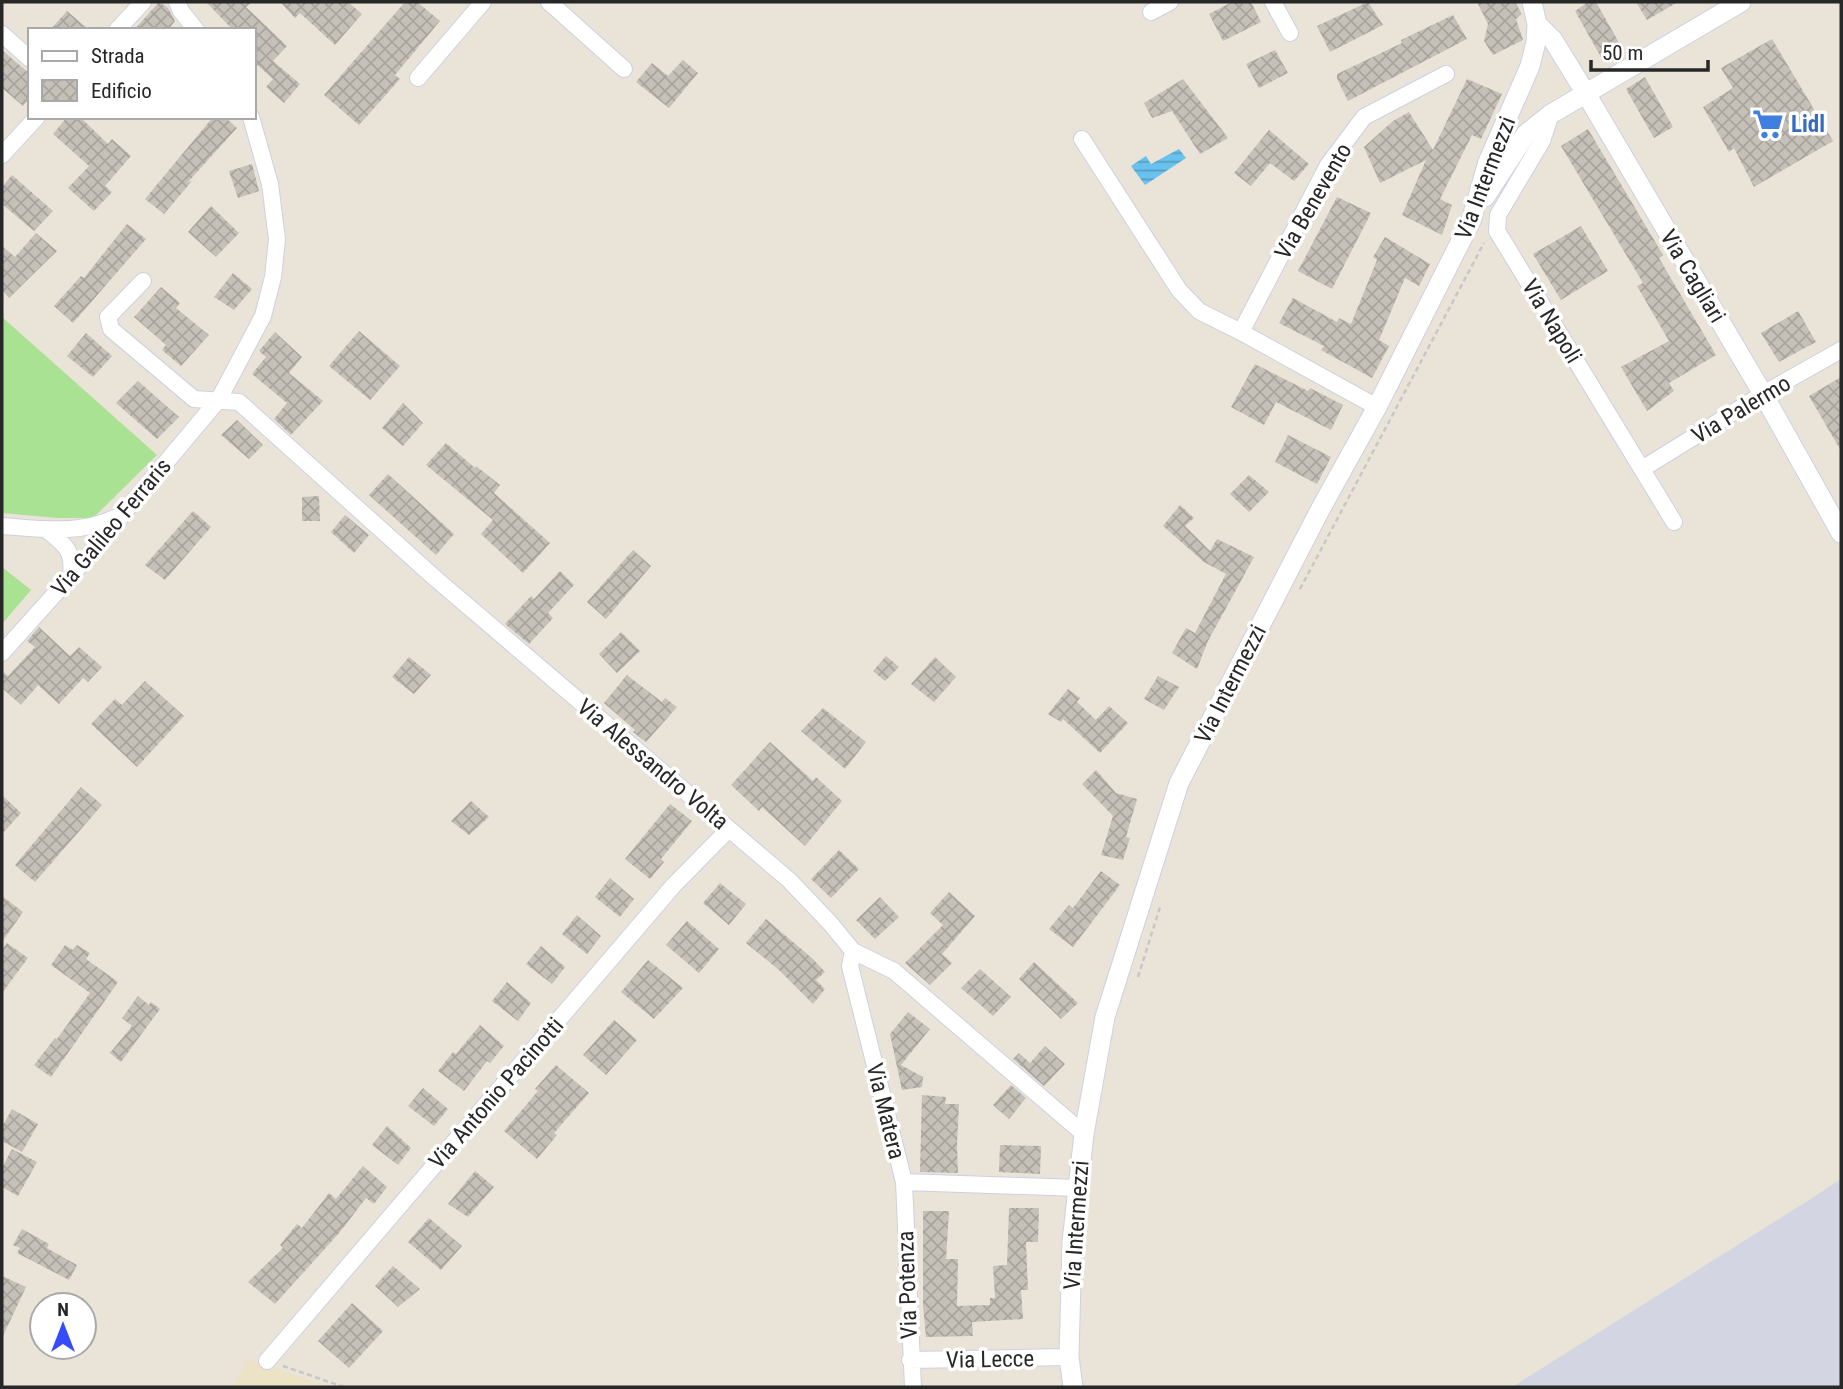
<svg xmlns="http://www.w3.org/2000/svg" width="1843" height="1389" viewBox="0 0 1843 1389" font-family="'Roboto Condensed',sans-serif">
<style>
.education{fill:#ece3c7}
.airport{fill:#d4d5e2}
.grass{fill:#a9e293}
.water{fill:url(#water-rules)}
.building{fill:url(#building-cross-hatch)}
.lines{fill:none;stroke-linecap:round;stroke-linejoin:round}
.minor-casing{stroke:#cdd0e1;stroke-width:18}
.tertiary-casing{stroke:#cdd0e1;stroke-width:21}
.path{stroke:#c7c7c7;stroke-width:2.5;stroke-dasharray:5 3.5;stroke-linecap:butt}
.minor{stroke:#fff;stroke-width:16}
.tertiary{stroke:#fff;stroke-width:19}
.labels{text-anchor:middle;stroke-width:7;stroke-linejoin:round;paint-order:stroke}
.shop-label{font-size:23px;font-weight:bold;fill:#366cbe;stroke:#fff;text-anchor:start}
.street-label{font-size:23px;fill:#272727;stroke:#fff}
</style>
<defs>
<pattern id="water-rules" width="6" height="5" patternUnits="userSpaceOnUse" patternTransform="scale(1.75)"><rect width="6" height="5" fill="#69c2ee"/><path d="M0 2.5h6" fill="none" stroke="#569ec1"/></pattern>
<pattern id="building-cross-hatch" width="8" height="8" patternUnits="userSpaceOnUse" patternTransform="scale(1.75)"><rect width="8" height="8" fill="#c5c0b8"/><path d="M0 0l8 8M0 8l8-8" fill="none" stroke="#a9a59e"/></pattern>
</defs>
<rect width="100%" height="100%" fill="#eae4d8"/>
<path class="education" d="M247,1359L330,1387H233Z"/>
<path class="airport" d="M1841,1179V1387H1512L1809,1200Z"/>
<path class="grass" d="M2,317L157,455L93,518H57L2,513Z
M2,567L31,590L2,624Z"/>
<path class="water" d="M1179,149L1186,158L1145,185L1131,166L1146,156L1151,164Z"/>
<path class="building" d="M159,2L168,8L175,21L168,30H134Z
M206,2H252L246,7L287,46L273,61L300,84L284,103L266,87L273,79L254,62V30H233Z
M280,2H348L362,14L335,45L300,13L295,18Z
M405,2H417L440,21L395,75L400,79L359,125L324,95Z
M1232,2H1251L1261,22L1223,41L1209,14Z
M1368,2L1383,25L1330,52L1317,26Z
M1477,2H1515L1522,14L1516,19L1523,40L1493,55L1484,41L1488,24Z
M1588,2H1596L1622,48L1602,59L1575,11Z
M1636,2H1678L1647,20Z
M67,11L89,30H50Z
M1453,15L1467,39L1348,101L1337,79V74L1402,43L1401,40Z
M1772,39L1833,141L1754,187L1734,148L1729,152L1703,107L1733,88L1721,68Z
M2,50L30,74V98L23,106L2,88Z
M1275,50L1288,73L1259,88L1246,64Z
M683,60L698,73L669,108L636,82L652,63L668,76Z
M1645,77L1673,127L1654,138L1626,89Z
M1183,79L1228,138L1200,154L1172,111L1152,118L1144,103Z
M1467,79L1502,94L1481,139L1472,135L1440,199L1452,205L1442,235L1402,215L1426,160L1380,183L1364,147L1393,121L1409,112L1433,150Z
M67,117H80L108,144L112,139L131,156L105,186L112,192L94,211L68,188L89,166L53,134Z
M213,117H225L237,128L188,182L192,181L164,214L145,199Z
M1588,129L1663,255L1659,258L1716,355L1669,383L1674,391L1647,411L1621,367L1669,341L1637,286L1643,283L1561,146Z
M1269,130L1309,164L1294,181L1270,163L1251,186L1234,173Z
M252,164L259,191L238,198L229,171Z
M12,175L53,211L34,231L2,204V187Z
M1337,197L1371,213L1332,289L1298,271Z
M211,206L239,233L216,257L188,232Z
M127,224L146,239L73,323L54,306L81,276L84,278Z
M1581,226L1608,271L1561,300L1533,254Z
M36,233L57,251L9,298L2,290V246L15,257Z
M1385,237L1430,264L1419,286L1405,278L1379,340L1389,346L1372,378L1321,350L1324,346L1279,323L1293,298L1337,322L1339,318L1351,324L1377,260L1373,257Z
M233,273L252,289L234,310L214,297Z
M161,287L180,303L176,308L209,335L181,366L162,350L166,345L134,317Z
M1798,311L1816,342L1779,362L1761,333Z
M359,331L400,366L370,400L329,366Z
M275,332L302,357L289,373L323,401L291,435L274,419L287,403L252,374L266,357L259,351Z
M86,333L112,356L93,377L67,356Z
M1255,364L1308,391L1310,388L1343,405L1331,430L1276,402L1264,425L1231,407Z
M1841,377V451L1809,396Z
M138,381L179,417L157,439L116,403Z
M403,403L423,423L403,446L382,428Z
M237,420L263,445L249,459L221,435Z
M1288,435L1331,457L1317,484L1275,462Z
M446,443L475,468L476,466L500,485L494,493L550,543L523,573L481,534L493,520L426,465Z
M388,474L454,534L436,555L369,495Z
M1249,475L1269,492L1249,512L1230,494Z
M319,496L320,521H302V497Z
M1180,505L1194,518L1185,526L1210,551L1217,539L1254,557L1208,641L1197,669L1172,653L1186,628L1195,633L1226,574L1204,562L1163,526Z
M193,511L211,527L165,580L145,565Z
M345,515L369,535L354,553L331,532Z
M633,550L651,566L606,619L587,602Z
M560,571L574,585L548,613L553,618L529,644L505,624L531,596L534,599Z
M39,627L70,656L79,647L102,667L88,682L83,678L59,704L38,685L21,705L2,688V671L8,676L35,647L27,641Z
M621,632L640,651L617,673L599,654Z
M886,656L899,667L885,681L873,671Z
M409,657L431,675L414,694L392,677Z
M935,657L956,677L934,702L911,684Z
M627,675L662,702L665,698L677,707L646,742L633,732L635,730L604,703Z
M1158,676L1179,687L1164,710L1144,699Z
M145,681L184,716L137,767L91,724L115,699L122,705Z
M1068,689L1080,698L1077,702L1096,720L1109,706L1128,723L1100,753L1063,719L1061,722L1048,714Z
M823,708L866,742L845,769L801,731Z
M770,742L813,781L816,777L842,801L805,846L762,807L759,811L731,785Z
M1096,770L1116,793L1137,799L1126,837L1130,838L1123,860L1101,855L1113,816L1082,784Z
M81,787L102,805L35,882L15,865Z
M2,795L21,813L2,834Z
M471,801L489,817L469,835L451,821Z
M670,804L692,821L661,859L664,862L650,879L625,859Z
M839,850L859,869L831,898L811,879Z
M1101,871L1120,885L1073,947L1049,929L1069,905L1073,908Z
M610,878L634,899L620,917L595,897Z
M720,883L746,904L729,925L703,903Z
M949,892L975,916L942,954L952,963L930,985L905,963L943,925L930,913Z
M2,896L23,912L2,942Z
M880,897L899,917L875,939L856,920Z
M577,915L601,936L587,954L562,934Z
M766,919L813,959L825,972L816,980L825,989L813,1004L779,970L746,943Z
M687,921L719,949L699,973L666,945Z
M7,943L28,958L2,993V950Z
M65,945L73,950L77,945L90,953L86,959L118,982L51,1077L34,1065L55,1038L57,1039L90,993L51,965Z
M541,946L565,967L552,984L526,964Z
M648,960L683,988L654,1019L621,992Z
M1034,962L1078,1003L1061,1019L1019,979Z
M980,969L1011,997L993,1016L961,988Z
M507,982L531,1003L518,1021L492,1001Z
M138,996L149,1005L151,1002L160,1009L121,1062L110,1053L132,1026L122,1018Z
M908,1012L930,1029L901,1065L923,1077L922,1087L902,1090L890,1034Z
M614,1020L637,1040L606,1075L583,1055Z
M480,1025L504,1046L490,1063L487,1061L464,1091L438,1071L453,1052L456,1054Z
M1045,1046L1065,1064L1044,1086L1013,1059L1019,1053L1030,1063Z
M556,1065L589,1093L554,1133L557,1135L537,1159L504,1131L538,1091L535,1089Z
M1011,1085L1026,1098L1009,1119L993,1105Z
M423,1088L448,1109L434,1126L408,1106Z
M922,1095L946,1097L945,1104H959L957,1145L958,1173L920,1172Z
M12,1109L38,1124L22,1152L2,1141V1127Z
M387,1126L411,1148L398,1165L372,1145Z
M1000,1145L1041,1146L1040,1174L999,1172Z
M12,1149L37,1162L18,1196L2,1187V1168Z
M363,1166L387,1187L374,1204L366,1198L340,1232L275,1304L248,1282L283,1248L280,1245L297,1224L302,1228L329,1193L336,1199Z
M475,1171L494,1187L468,1217L448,1204Z
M1009,1208H1039L1038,1242H1026L1028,1290H1021L1023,1319L972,1322L973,1336L926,1337L923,1305V1211H949L946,1259H958L957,1306L990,1305V1298H995L993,1266L1007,1265Z
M429,1218L462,1246L441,1270L408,1242Z
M22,1229L49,1244L47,1248L77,1265L69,1280L17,1253L20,1248L13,1245Z
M393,1266L420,1289L398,1307L375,1286Z
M2,1276L26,1287L2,1338Z
M352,1303L383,1331L349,1368L318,1341Z"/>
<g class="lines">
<defs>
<path id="minor" d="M177,2L181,11L196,30
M549,2L624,69
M1273,2L1290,33
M1151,12L1170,2
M117,30L143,2
M2,34L30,59
M418,78L483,2
M1551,114L1542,141L1498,215L1497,231L1674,522
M1082,139L1179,290L1199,311L1241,332L1377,407
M2,155L37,117
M143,281L108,317L111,329L194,399L239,402L436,579L789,880L830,923L853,951L894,971L1084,1134
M1241,332L1328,165L1364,117L1446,74
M1642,469L1763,394L1841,350
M2,526C42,529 80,535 117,517
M47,530C65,545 74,550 71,576
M2,653L71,576L219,399L263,316L273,277L277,239L270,184L251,117
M853,951L850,966L904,1182L913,1387
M904,1182L1078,1188
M910,1360L1069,1357
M267,1361L673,886L729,829"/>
<path id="tertiary" d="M1537,24L1553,40L1585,92L1763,394L1841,533
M1485,197L1526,134L1551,114L1741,2
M1073,1387L1069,1357L1072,1242L1084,1134L1105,1017L1179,783L1321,508L1377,407L1471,221L1488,162L1530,66L1536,42L1537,24L1532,2"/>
</defs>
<use href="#minor" class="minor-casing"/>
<use href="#tertiary" class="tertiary-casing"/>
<path class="path" d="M1300,589L1484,243
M1138,977L1161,904
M283,1366L344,1387"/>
<use href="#minor" class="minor"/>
<use href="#tertiary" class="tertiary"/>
</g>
<defs>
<symbol id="supermarket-bare" viewBox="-9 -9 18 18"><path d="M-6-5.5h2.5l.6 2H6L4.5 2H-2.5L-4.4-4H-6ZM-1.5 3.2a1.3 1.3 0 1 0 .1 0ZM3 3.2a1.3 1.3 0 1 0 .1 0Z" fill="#3f7fe0" stroke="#fff" stroke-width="2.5" paint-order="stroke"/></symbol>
</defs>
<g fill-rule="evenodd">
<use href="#supermarket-bare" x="1746" y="102" width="44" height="44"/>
</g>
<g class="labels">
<g class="shop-label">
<text x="1791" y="132">Lidl</text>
</g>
<g class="street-label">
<text transform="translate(1485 178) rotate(-69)" y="8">Via Intermezzi</text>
<text transform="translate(1313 201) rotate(-60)" y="8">Via Benevento</text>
<text transform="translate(1693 276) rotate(59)" y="8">Via Cagliari</text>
<text transform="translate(1552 321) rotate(59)" y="8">Via Napoli</text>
<text transform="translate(1741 409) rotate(-31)" y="8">Via Palermo</text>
<text transform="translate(111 527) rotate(-50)" y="8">Via Galileo Ferraris</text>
<text transform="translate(1230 684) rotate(-63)" y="8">Via Intermezzi</text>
<text transform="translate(653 764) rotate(40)" y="8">Via Alessandro Volta</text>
<text transform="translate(496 1093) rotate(-49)" y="8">Via Antonio Pacinotti</text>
<text transform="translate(886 1111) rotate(76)" y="8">Via Matera</text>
<text transform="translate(1076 1225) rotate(-86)" y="8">Via Intermezzi</text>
<text transform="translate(907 1285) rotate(-92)" y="8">Via Potenza</text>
<text transform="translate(990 1359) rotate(-1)" y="8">Via Lecce</text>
</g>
</g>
<rect width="1843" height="1389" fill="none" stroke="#272727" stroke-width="7"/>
<rect x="28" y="28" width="228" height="91" fill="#ffffff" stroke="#a9a9a9" stroke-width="2"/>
<rect x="42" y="51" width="35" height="10" fill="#ffffff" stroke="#a9a9a9" stroke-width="2"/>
<text x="91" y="63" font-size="21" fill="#272727">Strada</text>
<rect x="42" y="80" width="35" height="21" fill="url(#building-cross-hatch)" stroke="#a9a9a9" stroke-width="2"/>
<text x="91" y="98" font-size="21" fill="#272727">Edificio</text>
<g transform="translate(63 1326)"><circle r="33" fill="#ffffff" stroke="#a9a9a9" stroke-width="2"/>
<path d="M0-5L12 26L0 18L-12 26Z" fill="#354cfa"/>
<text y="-10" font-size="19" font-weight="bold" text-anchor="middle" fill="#272727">N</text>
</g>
<path d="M1591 60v10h117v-10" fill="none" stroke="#272727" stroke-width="3.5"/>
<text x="1602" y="60" font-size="21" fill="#272727" stroke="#ffffff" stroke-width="5" paint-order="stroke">50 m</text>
</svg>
